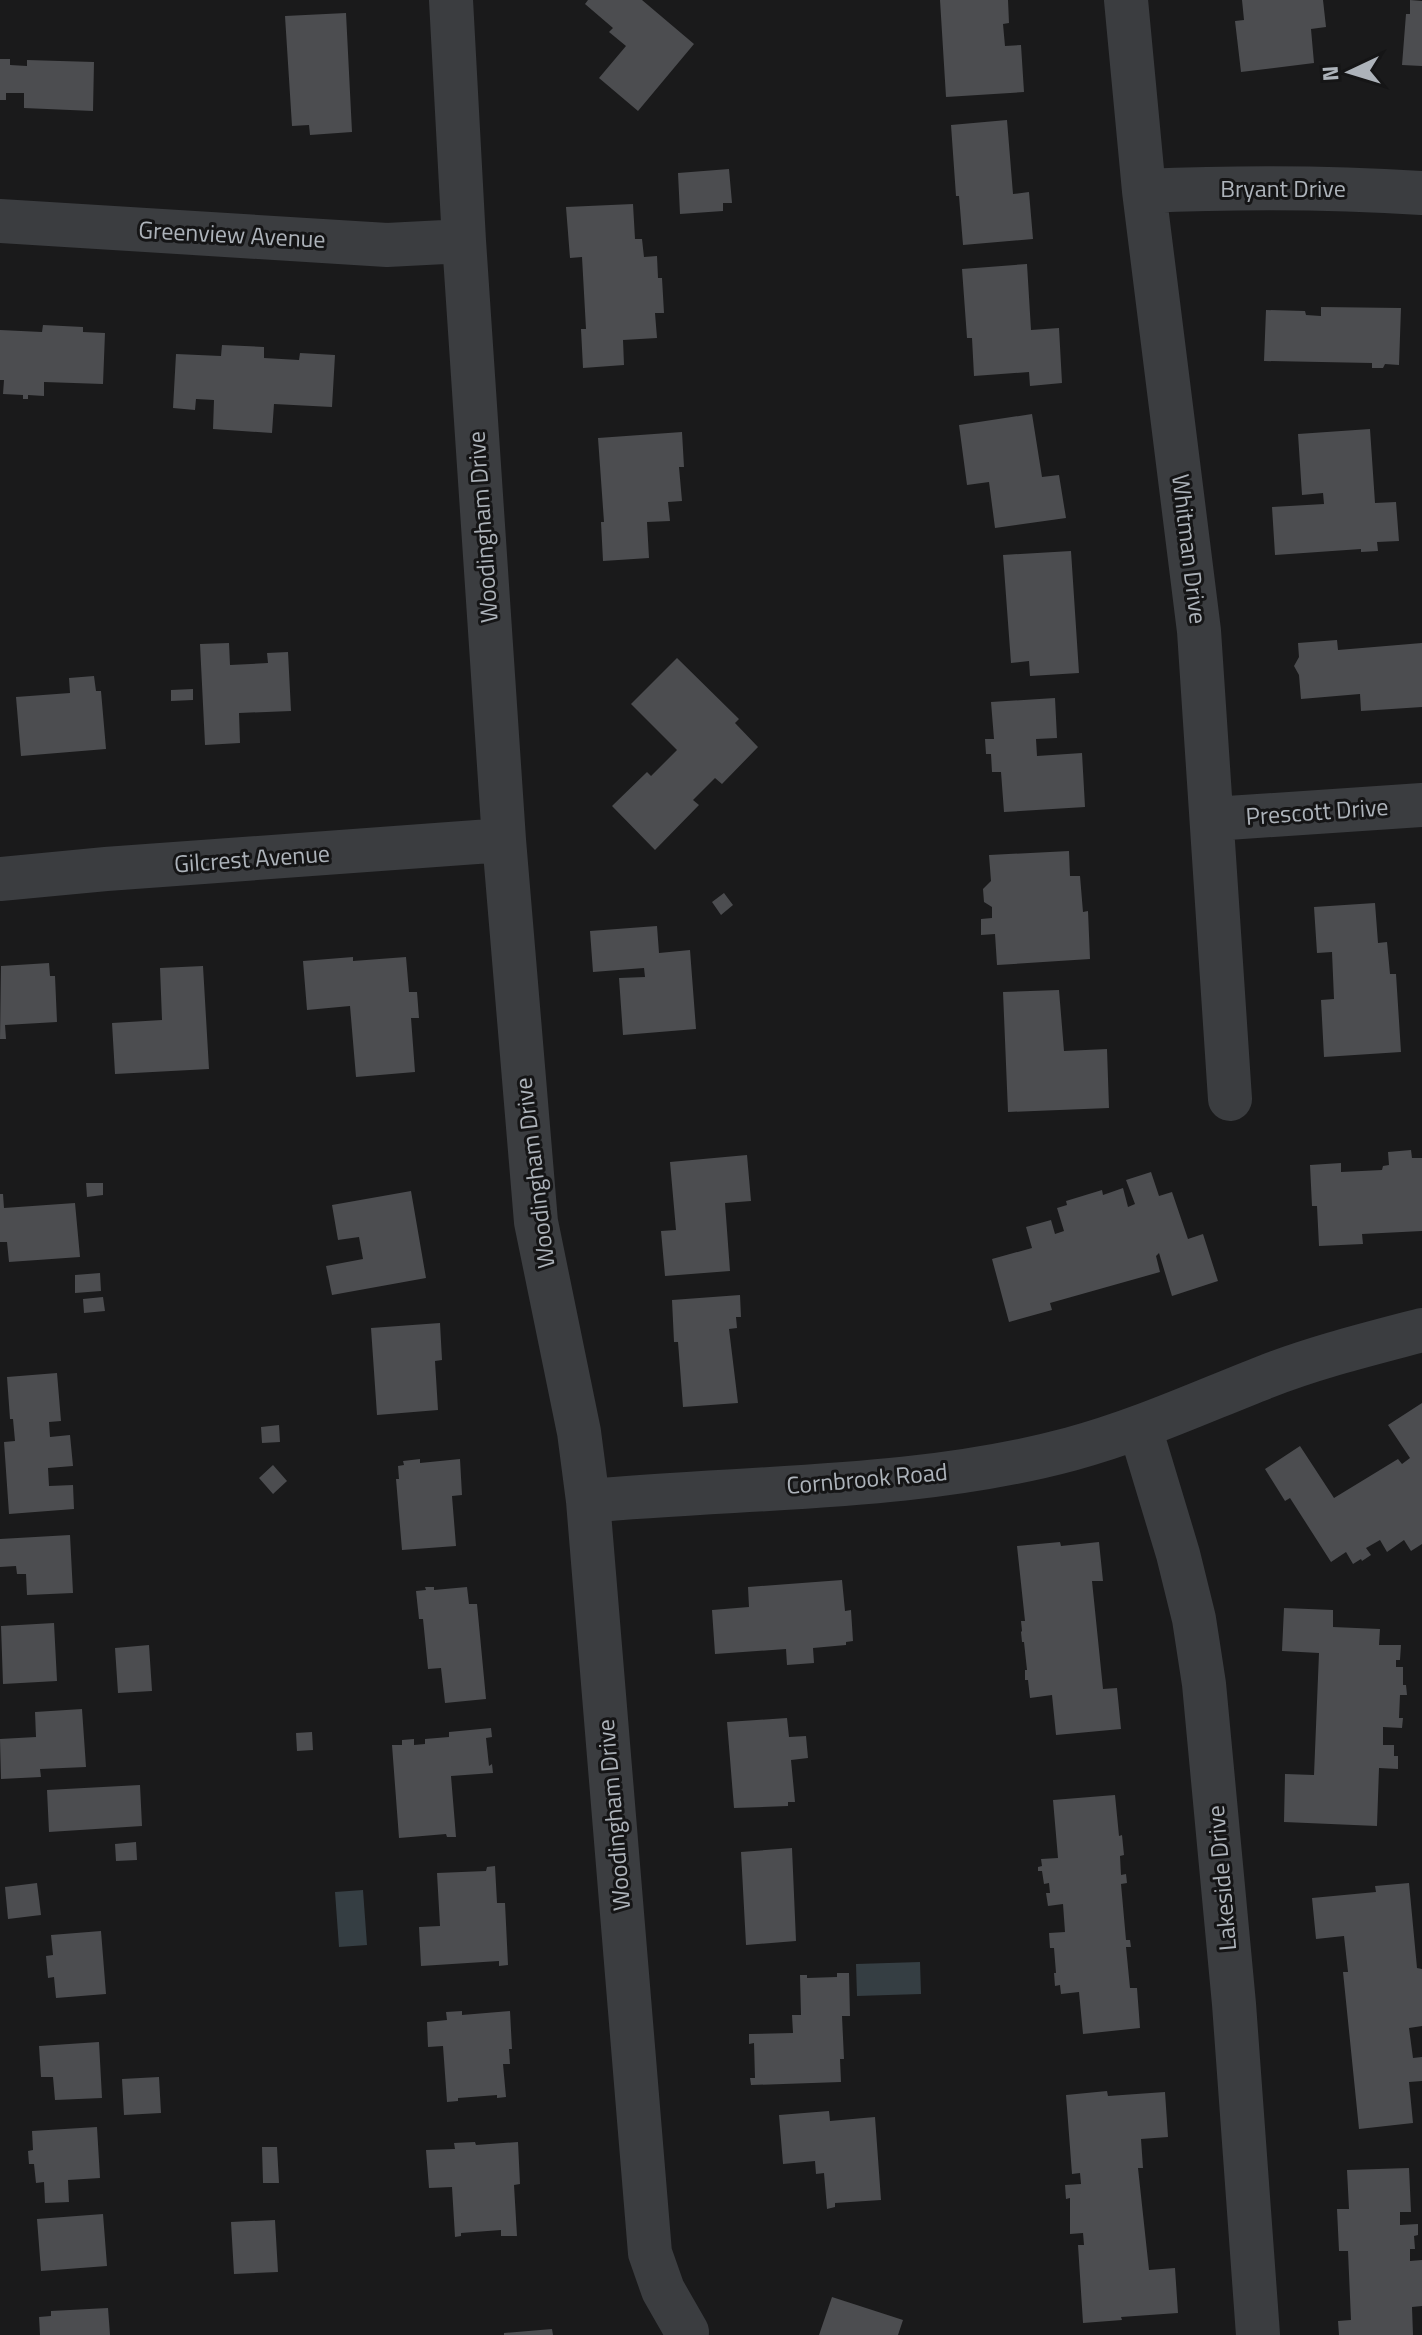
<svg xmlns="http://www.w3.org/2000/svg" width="1422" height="2335" viewBox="0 0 1422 2335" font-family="'Titillium Web',sans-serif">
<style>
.water{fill:#353e43}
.building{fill:#4c4d50}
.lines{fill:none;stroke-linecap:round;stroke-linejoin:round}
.minor{stroke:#3b3d40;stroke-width:44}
.labels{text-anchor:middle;stroke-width:6;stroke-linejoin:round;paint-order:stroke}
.street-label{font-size:24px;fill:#adb3ba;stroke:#151516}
</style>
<rect width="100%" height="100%" fill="#1a1a1b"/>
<path class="water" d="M363,1890L367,1945L339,1947L335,1892Z
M920,1962L921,1994L857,1996L856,1964Z"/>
<path class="building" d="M588,0H642L694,44L638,111L599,78L626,46L609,32L613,28L585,4Z
M940,0H1008L1009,23L1003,24L1005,46L1021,45L1024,92L946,97Z
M1242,0H1323L1326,27L1311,29L1314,63L1241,72L1235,21L1244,20Z
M1410,0L1422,1V66L1402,65L1406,14H1410Z
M346,13L352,132L310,135L309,125L292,126L285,16Z
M0,59H10V65L27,66V60L94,62L93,111L24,108V93H6V100H0Z
M1007,120L1013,194L1029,192L1033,239L963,245L959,196H956L951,125Z
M729,169L732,203H723V211L680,214L678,173Z
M633,204L635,239H642L644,257L657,256L658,278H662L664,313H655L657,338L623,340L624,365L583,368L581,329H586L582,257L570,258L566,207Z
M1027,264L1031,330L1059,328L1062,383L1030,386L1029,372L974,376L972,338H967L962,269Z
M1321,307L1401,308L1399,365L1385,364L1383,368H1372V363L1264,361L1266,310L1305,311L1306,315L1321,316Z
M43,325L83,327V332L105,333L103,384L44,382V396L28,395V399H23V395L3,394L4,380H0V330L42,332Z
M222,345L264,347V358L299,360L300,353L335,355L332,407L274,404L272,433L213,429L214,400L196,399L195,410L173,408L176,354L221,356Z
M1032,414L1042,477L1059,475L1066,518L995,528L989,482L967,485L959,425Z
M1370,429L1375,503L1396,502L1399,541L1377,542L1378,551L1361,552V549L1275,555L1272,507L1324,504L1323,493L1302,495L1298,434Z
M682,432L684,467H679L682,501L668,502L670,521L647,522L649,558L603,561L601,522H604L598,438Z
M1071,551L1079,673L1030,676L1029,661L1011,663L1003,555Z
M1337,640L1338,650L1422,643V707L1361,711L1360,694L1301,699L1299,675L1294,666L1299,657L1298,643Z
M229,643L230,665L268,663L267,653L288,652L291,711L239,713L240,743L205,745L200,644Z
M677,658L739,719L735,723L758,747L722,784L715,778L693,800L699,805L655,850L612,806L647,772L651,776L677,750L631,704Z
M94,676L96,691H101L106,749L21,756L16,697L70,693L69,678Z
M193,689V700L171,701V690Z
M1055,698L1057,738L1036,739L1037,756L1082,753L1085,807L1004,812L1001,772H992L991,754H986L985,739H994L991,702Z
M1069,851L1070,876H1080L1083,912L1088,911L1090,959L997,965L995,934L981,935V919L992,918V907L984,902L983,889L991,881L989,855Z
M724,893L733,905L721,915L712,902Z
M1375,903L1378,943L1387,942L1390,974H1396L1401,1052L1324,1057L1321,1000L1334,999L1332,952L1317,953L1314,907Z
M657,926L659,953L690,950L696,1029L623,1035L619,978L645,977L644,968L593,972L590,931Z
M353,957V961L406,957L409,992H417L419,1018H411L415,1072L356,1077L350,1006L307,1010L303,961Z
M49,963L50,976H55L57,1022L5,1025L6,1039H0L1,966Z
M203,966L209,1069L115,1074L112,1023L162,1020L160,968Z
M1059,990L1064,1051L1107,1049L1109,1108L1008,1112L1003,992Z
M1411,1150L1412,1158H1422V1231L1362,1234L1363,1244L1319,1246L1317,1206H1312L1310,1165L1341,1163V1172L1382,1170L1383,1166L1389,1165L1388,1152Z
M747,1155L751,1201L725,1203L730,1271L665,1276L661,1231L676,1230L670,1162Z
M1151,1172L1159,1196L1172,1192L1188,1239L1203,1234L1218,1281L1172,1296L1159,1253L1156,1256L1160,1272L1050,1303L1052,1310L1009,1322L992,1259L1032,1248L1026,1227L1051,1220L1055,1234L1064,1231L1057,1208L1067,1205L1066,1201L1102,1190L1103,1195L1123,1188L1128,1207L1135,1204L1126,1180Z
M86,1183H103V1195L87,1197Z
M411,1191L426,1278L332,1295L326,1266L363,1259L359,1237L338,1240L332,1205Z
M0,1194H3L4,1208L75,1203L80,1257L9,1262L7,1242H0Z
M100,1273L101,1291L75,1293V1275Z
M740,1295L741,1317H736L737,1328L729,1329L738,1403L683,1407L678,1342H674L672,1300Z
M103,1297L105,1311L84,1313L83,1299Z
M440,1323L442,1360L435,1361L438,1410L377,1415L371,1328Z
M57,1373L61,1421L49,1422L50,1437L70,1435L73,1466L48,1468L49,1486L73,1485L74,1509L9,1514L4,1442L15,1441L13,1419H10L7,1377Z
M1422,1403V1544L1411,1551L1404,1540L1387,1552L1380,1540L1366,1548L1371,1555L1362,1561L1361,1559L1353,1564L1346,1552L1331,1562L1290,1498L1285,1501L1265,1469L1300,1446L1334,1498L1398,1459L1402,1464L1410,1458L1388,1425Z
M279,1425L280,1442L262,1443L261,1427Z
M420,1459V1463L460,1459L462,1495L452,1496L456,1546L402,1550L396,1479H399L398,1466L404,1465L403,1461Z
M273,1465L287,1481L273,1494L259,1478Z
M70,1535L73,1593L27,1595L26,1574H17L16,1566L0,1567V1539Z
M1060,1542L1061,1546L1099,1542L1103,1581H1092L1103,1689L1117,1688L1121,1729L1056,1735L1052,1695L1030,1698L1028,1680H1025V1670H1027L1024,1642H1022L1021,1632L1022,1631L1021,1621H1025L1017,1546Z
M842,1580L845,1611L851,1610L853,1641L846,1642V1645L813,1648L814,1663L787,1665L786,1649L715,1654L712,1610L749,1607L748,1587Z
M425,1587H434V1590L467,1587L469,1604H477L486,1699L445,1703L441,1668L428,1669L423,1619H419L416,1591L426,1590Z
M1284,1608L1333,1610V1627L1380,1629L1379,1645H1401L1400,1660H1396V1667H1403V1685H1406L1407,1695H1400L1399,1718H1403L1402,1728L1383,1727V1745H1394V1756H1398V1769L1379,1768L1377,1826L1284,1822L1285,1774L1314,1775L1319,1653L1282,1651Z
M54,1623L57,1681L3,1684L1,1626Z
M149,1645L152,1691L118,1693L115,1648Z
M82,1709L86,1767L40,1769L41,1777L1,1779L0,1739L36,1737L35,1712Z
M787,1718L789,1737L806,1736L808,1758L791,1760L795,1802H788V1806L734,1808L727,1722Z
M491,1728L492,1737L486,1738L489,1766L492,1764L493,1773L451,1776L456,1837H447L446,1834L399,1838L392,1745H402V1740L414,1739V1745L425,1744V1739L449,1737V1732Z
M312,1732L313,1750L297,1751L296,1733Z
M140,1785L142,1826L49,1832L47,1790Z
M1115,1795L1119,1836L1122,1835L1124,1855L1120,1856L1121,1875L1126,1874L1127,1883L1121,1884L1126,1940H1130L1131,1947H1126L1130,1988H1137L1140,2028L1083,2034L1079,1992L1061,1994L1060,1985L1055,1986L1054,1973H1056L1054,1948H1050L1049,1933L1065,1932L1063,1904L1048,1906L1046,1893H1050L1049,1883L1044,1884L1042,1871H1038V1867L1042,1866L1041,1859L1058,1858L1053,1800Z
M136,1842L137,1860L116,1861L115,1844Z
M792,1848L796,1941L746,1945L741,1852Z
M495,1866L497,1903H505L508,1965L499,1966V1961L421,1966L419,1927L440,1926L437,1873L486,1871L487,1867Z
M37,1883L41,1915L8,1919L5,1887Z
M1409,1883L1417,1968L1422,1969V2026L1409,2028L1413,2058L1422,2057V2081L1409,2082L1413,2123L1359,2129L1343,1972H1348L1344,1936L1316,1939L1312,1898L1376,1892L1375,1886Z
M101,1931L106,1994L56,1998L54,1977L48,1978L46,1956L53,1955L51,1935Z
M837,1973H849L850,2016H842L844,2059H840L841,2082L751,2085L750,2078H755L754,2043L749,2044V2034L793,2033L792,2015H801L800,1975H807V1978L837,1977Z
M462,2011V2015L510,2011L512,2049H509L510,2064H503L506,2097L497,2098V2095L458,2098V2101L447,2102L443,2046L428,2047L427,2022L447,2020L446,2012Z
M99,2042L102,2098L55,2100L53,2077H41L39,2046Z
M159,2077L161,2113L124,2115L122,2079Z
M1107,2091L1108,2096L1165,2092L1168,2137L1141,2139L1143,2168H1138L1149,2270L1175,2268L1178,2313L1121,2317L1122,2320L1083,2323L1078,2245H1084L1083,2233L1070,2234V2198L1066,2199L1065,2185L1081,2184L1080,2173L1072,2174L1066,2095Z
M829,2111L830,2121L875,2117L881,2200L835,2203V2207L827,2209L824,2173L816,2174L815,2161L783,2164L779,2115Z
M97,2127L100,2178L68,2180L69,2202L45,2203L44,2182L36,2183L34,2164H29L28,2151L33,2150L32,2131Z
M475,2142L476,2145L518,2142L520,2184L514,2185L517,2236H501V2230L461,2233V2236L455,2237L452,2187L429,2188L426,2150L455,2149L454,2143Z
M262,2147H277L279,2183H263Z
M1409,2168L1411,2212H1400V2225L1418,2224V2235L1414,2236L1415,2249H1410V2261L1422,2260V2306L1412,2307L1413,2335H1339L1338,2321L1351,2320L1348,2251H1339L1337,2209H1349L1347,2170Z
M103,2214L107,2266L41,2271L37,2219Z
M275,2220L278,2272L234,2274L231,2222Z
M832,2297L903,2320L898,2335H819Z
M108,2308L110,2335H40L39,2317L51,2316V2311Z
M552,2329L553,2335H504V2333Z"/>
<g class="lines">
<path class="minor" d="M451,0L464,241L504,840L536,1222L579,1432L588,1501L650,2253L663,2290L687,2332
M1126,0L1144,191L1199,631L1230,1099
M1144,191C1237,187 1329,187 1422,193
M0,221L387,245L464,241
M1213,819L1422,805
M0,879L106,869L504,840
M1140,1428L1178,1554L1194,1619L1204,1684L1234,2004L1258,2335
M588,1501C748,1486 915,1491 1071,1449C1138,1431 1201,1402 1265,1377C1316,1357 1369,1344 1422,1330"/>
</g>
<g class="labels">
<g class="street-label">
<text x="1283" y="197">Bryant Drive</text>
<text transform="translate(232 235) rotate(3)" y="8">Greenview Avenue</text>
<text transform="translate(483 527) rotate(-94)" y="8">Woodingham Drive</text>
<text transform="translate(1189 549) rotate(83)" y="8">Whitman Drive</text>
<text transform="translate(1317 812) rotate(-4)" y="8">Prescott Drive</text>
<text transform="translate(252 859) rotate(-4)" y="8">Gilcrest Avenue</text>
<text transform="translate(535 1173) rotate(-97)" y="8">Woodingham Drive</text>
<text transform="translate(867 1479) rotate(-5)" y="8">Cornbrook Road</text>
<text transform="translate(614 1815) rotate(-95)" y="8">Woodingham Drive</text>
<text transform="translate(1222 1878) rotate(-95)" y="8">Lakeside Drive</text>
</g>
</g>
<g transform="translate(1350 72) rotate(266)" stroke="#151516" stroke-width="6" paint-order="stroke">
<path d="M0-6L14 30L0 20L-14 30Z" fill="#adb3ba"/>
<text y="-12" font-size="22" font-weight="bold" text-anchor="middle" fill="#adb3ba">N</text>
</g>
</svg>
